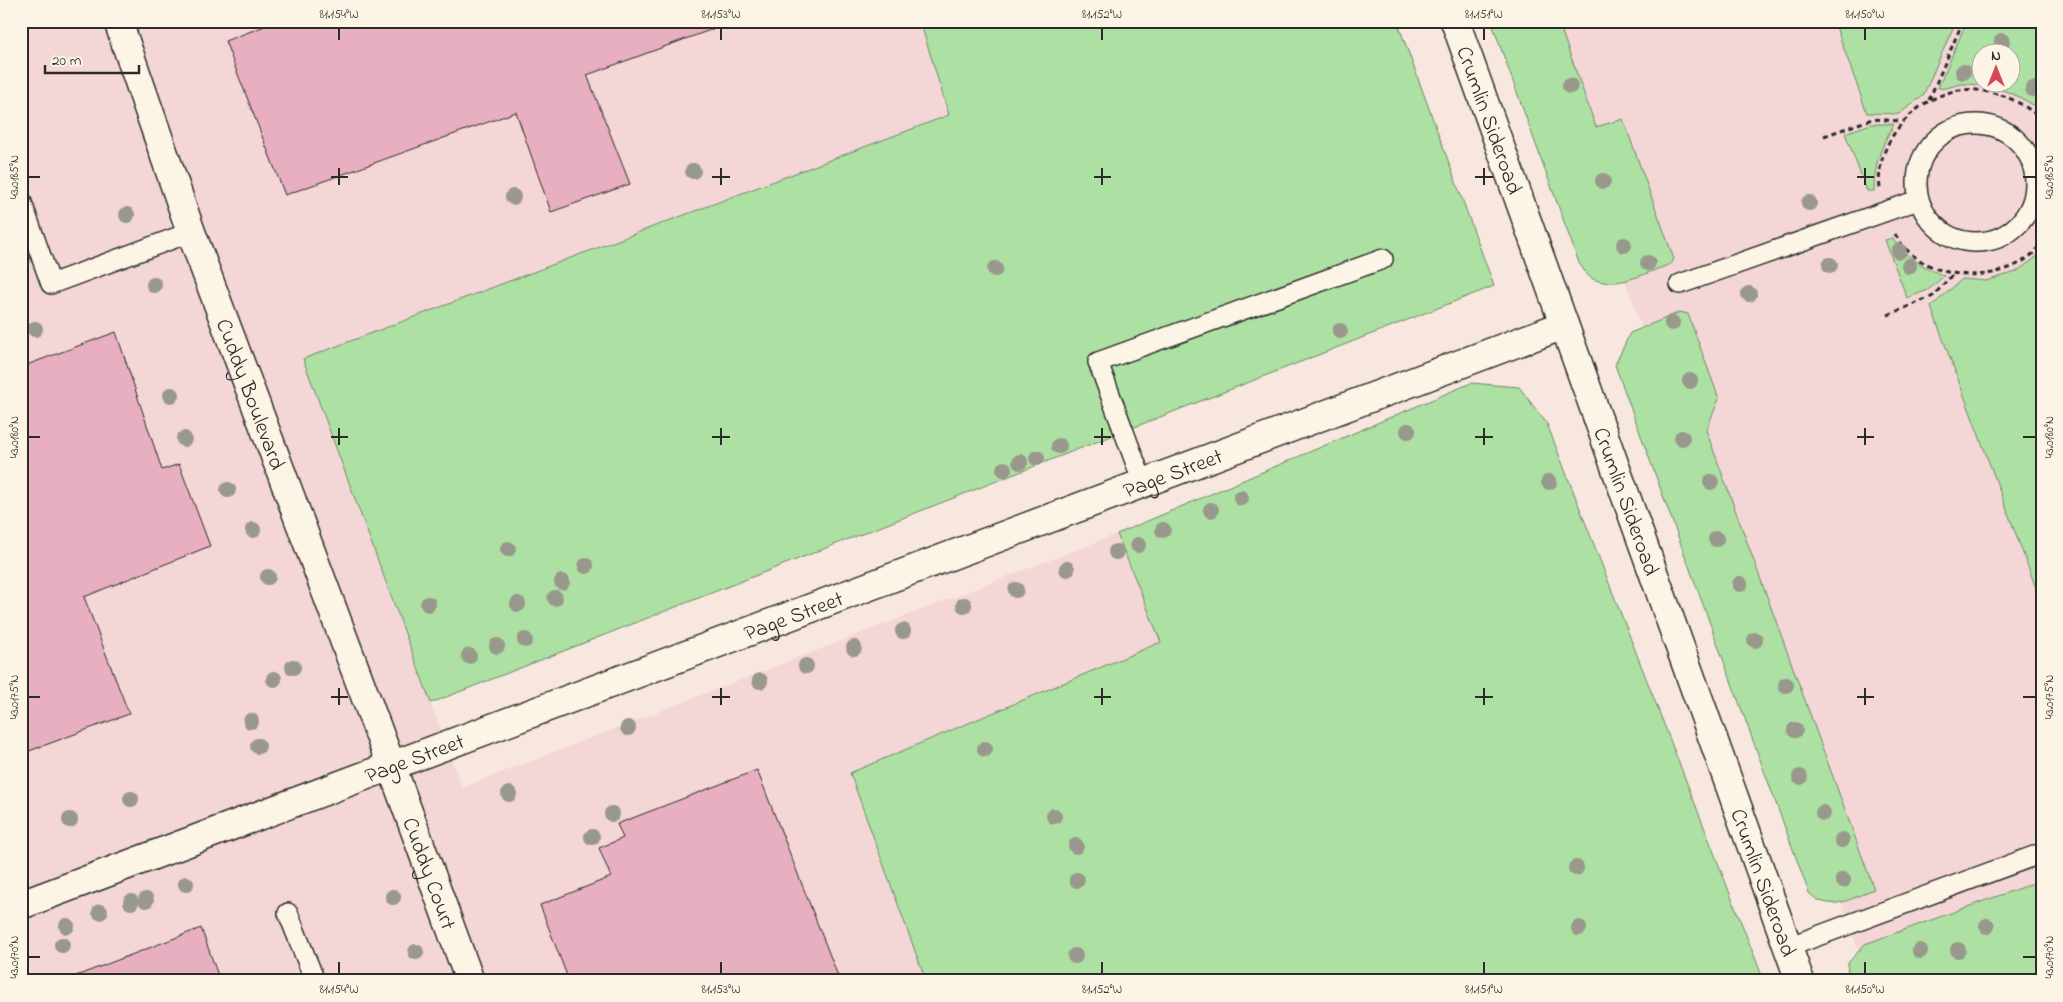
<svg xmlns="http://www.w3.org/2000/svg" width="2063" height="1002" viewBox="0 0 2063 1002" font-family="'Indie Flower',sans-serif">
<style>
.built{fill:#f3d6d5;fill-rule:evenodd}
.green{fill:#ade1a3;stroke:#6c8667;fill-rule:evenodd}
.building{fill:#e8afc0;stroke:#2b2b2b}
.lines{fill:none;stroke-linecap:round;stroke-linejoin:round}
.lane-casing{stroke:#2b2b2b;stroke-width:22}
.street-casing{stroke:#2b2b2b;stroke-width:31}
.secondary-casing{stroke:#2b2b2b;stroke-width:31}
.path{stroke:#2b2b2b;stroke-width:3;stroke-dasharray:5 4;stroke-linecap:butt}
.lane{stroke:#fcf5e5;stroke-width:19}
.street{stroke:#fcf5e5;stroke-width:28}
.secondary{stroke:#fcf5e5;stroke-width:28}
.tree{fill:#99988c}
.ticks{fill:none;stroke:#2b2b2b;stroke-width:2}
.labels{text-anchor:middle;stroke-width:4.5;stroke-linejoin:round;paint-order:stroke}
.street-label{font-size:22px;fill:#2b2b2b;stroke:#fcf5e5}
.neatline{fill:none;stroke:#2b2b2b;stroke-width:2}
.ticks-label{font-size:12px;text-anchor:middle;fill:#2b2b2b}
</style>
<rect width="100%" height="100%" fill="#f8e7de"/>
<filter id="ink" filterUnits="userSpaceOnUse"><feTurbulence type="fractalNoise" baseFrequency=".02" numOctaves="2"/><feDisplacementMap in="SourceGraphic" scale="10" xChannelSelector="R" yChannelSelector="G"/><feConvolveMatrix kernelMatrix="1 2 1 2 8 2 1 2 1" color-interpolation-filters="sRGB"/></filter>
<g filter="url(#ink)">
<path class="built" d="M21,21H177L180,29L201,21H920L949,115L303,359L462,788L1117,534L1162,642L850,773L926,981H21Z
M1535,21H2042V981H1869ZM1980,52H2010V82H1980Z"/>
<path class="green" d="M920,21H1397L1494,286L431,703L303,359L949,115Z
M1491,21H1558L1596,127L1623,119L1674,259L1671,264C1647,272 1615,291 1591,278C1586,275 1582,267 1579,263Z
M1834,21H1956L1923,96L1899,114L1867,113Z
M1967,21H2042V103L2038,108C2015,93 1992,84 1964,84C1955,84 1947,90 1938,88ZM1980,52H2010V82H1980Z
M1871,124H1894C1881,146 1874,165 1874,191H1867L1845,133Z
M1892,238C1905,257 1924,267 1944,276L1928,290L1907,298L1885,240Z
M2042,253V604L1931,307L1962,279L1986,281L2016,272Z
M1680,312L1688,314L1719,399L1706,430L1874,889C1852,898 1830,914 1809,893L1615,365L1630,333Z
M1471,383L1519,387L1547,424L1764,981H926L850,773L1161,642L1117,534Z
M2042,880V981H1847L1848,963L1865,944Z"/>
<path class="building" d="M278,21H735L587,75L630,184L551,212L516,112L285,195L225,41Z
M116,332L162,470L179,464L210,546L84,597L129,714L21,754V367Z
M757,770L840,981H569L540,905L611,877L599,848L623,838L617,824Z
M201,928L220,981H63Z"/>
<g class="lines">
<defs>
<path id="lane" d="M1917 183a59 59 0 1 1 118 0a59 59 0 1 1-118 0Z
M21,200L51,284L191,232
M1680,284L1918,200
M1143,483L1098,362L1383,259
M288,913L315,981
M1788,947L2042,853"/>
<g id="street">
<path id="s1" d="M391,765L470,981"/>
</g>
<g id="secondary">
<path id="s2" d="M118,21L191,232L391,765"/>
<path id="s3" d="M1455,21L1800,981"/>
<path id="s4" d="M21,905L1564,325"/>
</g>
</defs>
<use href="#lane" class="lane-casing"/>
<use href="#street" class="street-casing"/>
<use href="#secondary" class="secondary-casing"/>
<path class="path" d="M1929,100L1963,21
M1824,136L1872,119L1902,121
M1880,188C1874,142 1915,98 1959,90C1974,88 1990,92 2004,96C2017,101 2033,110 2042,121
M1895,234C1922,284 2007,289 2042,244
M1888,315L1933,296L1953,274"/>
<use href="#lane" class="lane"/>
<use href="#street" class="street"/>
<use href="#secondary" class="secondary"/>
</g>
<g class="tree">
<circle cx="2002" cy="41" r="8"/>
<circle cx="1963" cy="72" r="8"/>
<circle cx="1570" cy="86" r="8"/>
<circle cx="2033" cy="89" r="8"/>
<circle cx="693" cy="171" r="8"/>
<circle cx="1603" cy="181" r="8"/>
<circle cx="513" cy="197" r="8"/>
<circle cx="1809" cy="203" r="8"/>
<circle cx="127" cy="215" r="8"/>
<circle cx="1624" cy="245" r="8"/>
<circle cx="1899" cy="251" r="8"/>
<circle cx="1648" cy="263" r="8"/>
<circle cx="1830" cy="265" r="8"/>
<circle cx="1909" cy="266" r="8"/>
<circle cx="995" cy="269" r="8"/>
<circle cx="154" cy="285" r="8"/>
<circle cx="1749" cy="294" r="8"/>
<circle cx="1672" cy="323" r="8"/>
<circle cx="35" cy="329" r="8"/>
<circle cx="1340" cy="331" r="8"/>
<circle cx="1690" cy="381" r="8"/>
<circle cx="171" cy="395" r="8"/>
<circle cx="1408" cy="431" r="8"/>
<circle cx="1682" cy="438" r="8"/>
<circle cx="184" cy="439" r="8"/>
<circle cx="1059" cy="446" r="8"/>
<circle cx="1037" cy="458" r="8"/>
<circle cx="1020" cy="462" r="8"/>
<circle cx="1004" cy="469" r="8"/>
<circle cx="1549" cy="482" r="8"/>
<circle cx="1711" cy="482" r="8"/>
<circle cx="228" cy="490" r="8"/>
<circle cx="1241" cy="498" r="8"/>
<circle cx="1211" cy="510" r="8"/>
<circle cx="253" cy="530" r="8"/>
<circle cx="1163" cy="530" r="8"/>
<circle cx="1716" cy="539" r="8"/>
<circle cx="1138" cy="545" r="8"/>
<circle cx="508" cy="549" r="8"/>
<circle cx="1116" cy="552" r="8"/>
<circle cx="586" cy="566" r="8"/>
<circle cx="1067" cy="569" r="8"/>
<circle cx="268" cy="577" r="8"/>
<circle cx="562" cy="582" r="8"/>
<circle cx="1740" cy="584" r="8"/>
<circle cx="1016" cy="590" r="8"/>
<circle cx="555" cy="598" r="8"/>
<circle cx="428" cy="604" r="8"/>
<circle cx="518" cy="604" r="8"/>
<circle cx="964" cy="605" r="8"/>
<circle cx="903" cy="631" r="8"/>
<circle cx="525" cy="640" r="8"/>
<circle cx="1755" cy="640" r="8"/>
<circle cx="497" cy="646" r="8"/>
<circle cx="854" cy="648" r="8"/>
<circle cx="469" cy="656" r="8"/>
<circle cx="806" cy="666" r="8"/>
<circle cx="293" cy="667" r="8"/>
<circle cx="274" cy="679" r="8"/>
<circle cx="760" cy="681" r="8"/>
<circle cx="1786" cy="685" r="8"/>
<circle cx="251" cy="721" r="8"/>
<circle cx="628" cy="728" r="8"/>
<circle cx="1795" cy="730" r="8"/>
<circle cx="258" cy="746" r="8"/>
<circle cx="985" cy="749" r="8"/>
<circle cx="1800" cy="777" r="8"/>
<circle cx="509" cy="794" r="8"/>
<circle cx="131" cy="799" r="8"/>
<circle cx="1823" cy="813" r="8"/>
<circle cx="612" cy="814" r="8"/>
<circle cx="1054" cy="816" r="8"/>
<circle cx="70" cy="820" r="8"/>
<circle cx="592" cy="837" r="8"/>
<circle cx="1842" cy="840" r="8"/>
<circle cx="1076" cy="846" r="8"/>
<circle cx="1576" cy="868" r="8"/>
<circle cx="1077" cy="880" r="8"/>
<circle cx="1843" cy="880" r="8"/>
<circle cx="186" cy="884" r="8"/>
<circle cx="393" cy="897" r="8"/>
<circle cx="146" cy="900" r="8"/>
<circle cx="131" cy="902" r="8"/>
<circle cx="100" cy="912" r="8"/>
<circle cx="67" cy="926" r="8"/>
<circle cx="1987" cy="926" r="8"/>
<circle cx="1579" cy="928" r="8"/>
<circle cx="62" cy="945" r="8"/>
<circle cx="1958" cy="950" r="8"/>
<circle cx="1920" cy="951" r="8"/>
<circle cx="416" cy="952" r="8"/>
<circle cx="1075" cy="956" r="8"/>
</g>
</g>
<path class="ticks" d="M339,28V40M721,28V40M1102,28V40M1484,28V40M1865,28V40M339,168V185M721,168V185M1102,168V185M1484,168V185M1865,168V185M28,177H40M331,177H348M712,177H730M1094,177H1111M1475,177H1493M1857,177H1874M2023,177H2036M339,428V445M721,428V445M1102,428V445M1484,428V445M1865,428V445M28,437H40M331,437H348M712,437H730M1094,437H1111M1475,437H1493M1857,437H1874M2023,437H2036M339,688V705M721,688V705M1102,688V705M1484,688V705M1865,688V705M28,697H40M331,697H348M712,697H730M1094,697H1111M1475,697H1493M1857,697H1874M2023,697H2036M28,957H40M2023,957H2036M339,962V974M721,962V974M1102,962V974M1484,962V974M1865,962V974"/>
<g class="labels">
<g class="street-label">
<text dy="8" stroke="none"><textPath href="#s3" startOffset="105">Crumlin Sideroad</textPath></text>
<text dy="8" stroke="none"><textPath href="#s2" startOffset="396">Cuddy Boulevard</textPath></text>
<text dy="8" stroke="none"><textPath href="#s4" startOffset="1230">Page Street</textPath></text>
<text dy="8" stroke="none"><textPath href="#s3" startOffset="510">Crumlin Sideroad</textPath></text>
<text dy="8" stroke="none"><textPath href="#s4" startOffset="825">Page Street</textPath></text>
<text dy="8" stroke="none"><textPath href="#s4" startOffset="420">Page Street</textPath></text>
<text dy="8" stroke="none"><textPath href="#s1" startOffset="115">Cuddy Court</textPath></text>
<text dy="8" stroke="none"><textPath href="#s3" startOffset="915">Crumlin Sideroad</textPath></text>
</g>
</g>
<rect width="2063" height="1002" fill="none" stroke="#fcf5e5" stroke-width="55"/>
<g transform="translate(1996 68)"><circle r="24" fill="#fcf5e5" stroke="#a8a49b"/>
<path d="M0-4L9 19L0 12L-9 19Z" fill="#d1495b"/>
<text y="-8" font-size="14" font-weight="bold" text-anchor="middle" fill="#2b2b2b">N</text>
</g>
<path d="M45 65v8h94v-8" fill="none" stroke="#2b2b2b" stroke-width="2.5"/>
<text x="52" y="65" font-size="15" fill="#2b2b2b" stroke="#fcf5e5" stroke-width="4" paint-order="stroke">20 m</text>
<rect x="28" y="28" width="2008" height="946" class="neatline"/>
<g class="ticks-label">
<text x="339" y="18">81.154°W</text>
<text x="721" y="18">81.153°W</text>
<text x="1102" y="18">81.152°W</text>
<text x="1484" y="18">81.151°W</text>
<text x="1865" y="18">81.150°W</text>
<text transform="translate(14 177) rotate(-90)" y="4">43.0185°N</text>
<text transform="translate(2049 177) rotate(-90)" y="4">43.0185°N</text>
<text transform="translate(14 437) rotate(-90)" y="4">43.0180°N</text>
<text transform="translate(2049 437) rotate(-90)" y="4">43.0180°N</text>
<text transform="translate(14 697) rotate(-90)" y="4">43.0175°N</text>
<text transform="translate(2049 697) rotate(-90)" y="4">43.0175°N</text>
<text transform="translate(14 957) rotate(-90)" y="4">43.0170°N</text>
<text transform="translate(2049 957) rotate(-90)" y="4">43.0170°N</text>
<text x="339" y="993">81.154°W</text>
<text x="721" y="993">81.153°W</text>
<text x="1102" y="993">81.152°W</text>
<text x="1484" y="993">81.151°W</text>
<text x="1865" y="993">81.150°W</text>
</g>
</svg>
